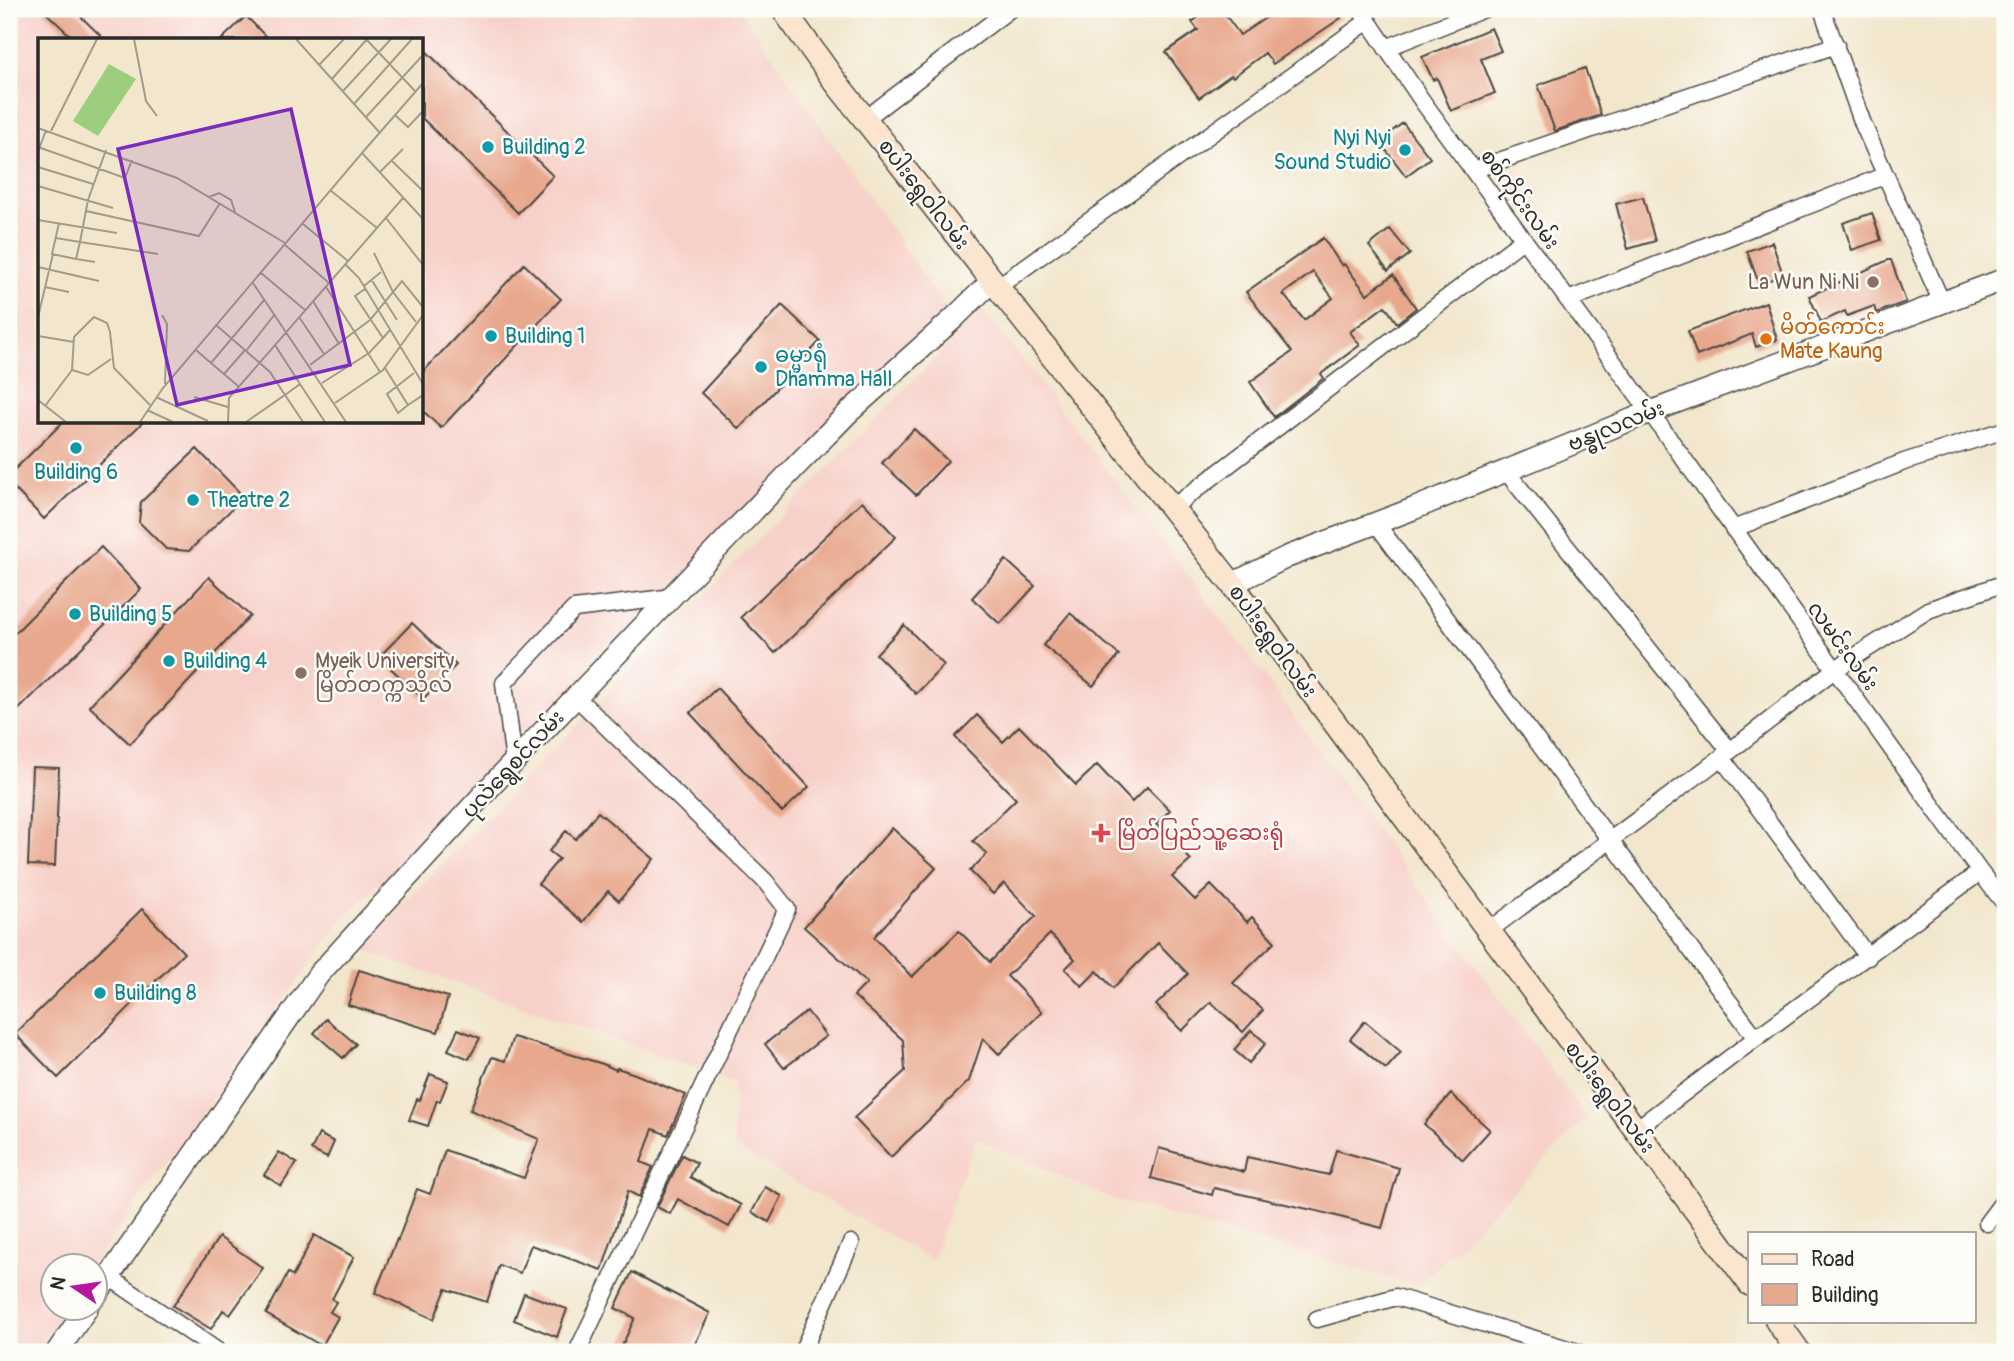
<svg xmlns="http://www.w3.org/2000/svg" width="2014" height="1361" viewBox="0 0 2014 1361" font-family="Pangolin,'Noto Sans Myanmar',sans-serif">
<style>
.built{fill:#f7d1c9;fill-rule:evenodd}
.building{fill:#e8a88e;fill-rule:evenodd}
.lines{fill:none;stroke-linecap:round;stroke-linejoin:round}
.minor-casing{stroke:#494743;stroke-width:19}
.tertiary-casing{stroke:#494743;stroke-width:24}
.secondary-casing{stroke:#494743;stroke-width:26}
.minor{stroke:#fff;stroke-width:16}
.tertiary{stroke:#fff;stroke-width:21}
.secondary{stroke:#fbe5cf;stroke-width:23}
.culture-dot{fill:#0f9aa8;stroke:#fdfcf7;stroke-width:2.5}
.education-dot{fill:#8d6e63;stroke:#fdfcf7;stroke-width:2.5}
.food-dot{fill:#e8710a;stroke:#fdfcf7;stroke-width:2.5}
.health-dot{fill:#e0444e;stroke:#fdfcf7;stroke-width:2.5}
.labels{text-anchor:middle;stroke-width:5;stroke-linejoin:round;paint-order:stroke}
.culture-label{font-size:21px;fill:#0d838f;stroke:#fdfcf7;text-anchor:start}
.street-label{font-size:21px;fill:#2b2b2b;stroke:#fdfcf7}
.education-label{font-size:21px;fill:#785e54;stroke:#fdfcf7;text-anchor:end}
.food-label{font-size:21px;fill:#c56008;stroke:#fdfcf7;text-anchor:start}
.health-label{font-size:21px;fill:#be3a42;stroke:#fdfcf7;text-anchor:start}
.inset-road{fill:none;stroke:#a29b8c;stroke-width:2}
.view{fill:#7b2cbf;fill-opacity:0.15;stroke:#7b2cbf;stroke-width:3.5}
.inset-edge{fill:none;stroke:#2b2b2b;stroke-width:3.5}
</style>
<rect width="100%" height="100%" fill="#fdfcf7"/>
<filter id="ink" filterUnits="userSpaceOnUse"><feTurbulence type="fractalNoise" baseFrequency=".0143" numOctaves="2"/><feDisplacementMap in="SourceGraphic" scale="14" xChannelSelector="R" yChannelSelector="G"/><feConvolveMatrix kernelMatrix="1 2 1 2 8 2 1 2 1" color-interpolation-filters="sRGB"/></filter>
<filter id="wash" filterUnits="userSpaceOnUse"><feTurbulence type="fractalNoise" baseFrequency=".00686" numOctaves="4" result="noise"/><feDisplacementMap in="SourceGraphic" scale="28" xChannelSelector="R" yChannelSelector="G"/><feGaussianBlur stdDeviation="1.57" result="paint"/><feColorMatrix in="noise" values="0 0 0 0 0 0 0 0 0 0 0 0 0 0 0 0 0 1.4 0 .05"/><feComposite in="paint" operator="in"/></filter>
<g filter="url(#wash)">
<rect width="100%" height="100%" fill="#f2e6cc"/>
<path class="built" d="M9,9H740L953,319L339,924L91,1266H52V1308L64,1309L36,1352H9ZM40,40H422V422H40Z
M983,309L1247,652L1587,1118L1418,1286L1106,1197L976,1138L932,1260L734,1147V1082L359,949Z"/>
<g id="blocks">
<path class="building" d="M42,9H73L105,40H75Z
M1210,9H1221L1240,35L1279,9H1335L1341,18L1273,64L1265,53L1233,77L1231,75L1199,98L1166,52L1198,30L1192,22Z
M246,16L269,40H221Z
M1491,28L1501,51L1481,59L1495,93L1451,111L1437,78L1433,80L1422,57Z
M422,47L553,176L518,213L422,118Z
M1585,68L1601,115L1555,131L1538,85Z
M1403,123L1430,158L1406,176L1379,141Z
M1643,197L1655,241L1628,249L1616,204Z
M1872,213L1881,240L1852,250L1843,223Z
M1390,229L1410,254L1388,271L1369,246Z
M1323,238L1342,266L1344,264L1367,294L1393,275L1416,308L1397,323L1385,306L1350,332L1360,345L1321,374L1324,378L1274,417L1250,382L1292,352L1246,292ZM1313,272L1333,298L1304,320L1283,294Z
M1772,242L1783,275L1759,284L1747,251Z
M1888,260H1891L1906,302L1876,313L1874,306L1847,316L1845,311L1821,322L1809,296Z
M524,264L561,299L441,428L422,410V373Z
M1766,302L1777,340L1756,347L1752,334L1697,356L1688,331Z
M782,305L820,341L739,429L701,393Z
M63,422H143L44,519L9,483V475Z
M914,429L948,461L916,495L882,463Z
M197,449L244,497L189,551L166,549L139,522L141,502Z
M862,501L896,537L775,653L741,617Z
M101,547L141,589L9,719V639Z
M1006,560L1035,586L1000,624L972,598Z
M209,577L250,616L130,744L89,706Z
M1070,613L1119,655L1093,686L1043,645Z
M412,623L456,665L423,699L379,657Z
M904,625L944,665L916,694L876,654Z
M717,688L809,787L782,812L690,713Z
M977,715L1003,742L1019,726L1076,785L1097,765L1132,802L1147,787L1170,810L1156,824L1191,860L1172,877L1195,900L1211,885L1247,922L1252,917L1275,942L1233,983L1263,1010L1243,1032L1211,1002L1182,1031L1156,1005L1188,974L1158,943L1113,988L1097,971L1082,986L1065,969L1075,959L1050,934L1007,976L1042,1012L999,1054L983,1038L969,1081L891,1157L854,1118L905,1071L903,1040L854,996L867,983L804,927L892,828L936,868L874,937L912,977L959,931L990,962L1036,916L1004,883L993,894L970,871L987,854L973,841L1016,799L955,737Z
M32,767L59,768L55,866L28,865Z
M598,812L654,859L619,901L608,891L583,922L538,884L559,859L549,851L566,831L576,839Z
M142,909L184,953L58,1078L15,1034Z
M359,970L448,997L438,1032L348,1005Z
M807,1011L826,1036L784,1068L765,1044Z
M326,1019L356,1044L343,1058L314,1033Z
M1365,1021L1401,1052L1386,1069L1350,1039Z
M458,1029L480,1038L469,1059L448,1050Z
M1251,1030L1266,1043L1249,1063L1234,1050Z
M513,1037L603,1064L616,1070L617,1068L635,1074L686,1095L668,1135L653,1129L641,1162L653,1167L639,1197L628,1191L602,1270L531,1245L520,1273L499,1265L487,1302L446,1289L434,1319L375,1293L397,1239L398,1240L417,1189L430,1194L445,1150L524,1178L539,1139L470,1110L492,1057L505,1061Z
M430,1074L448,1081L440,1101L437,1100L428,1126L409,1120L417,1099L420,1100Z
M1451,1094L1490,1130L1463,1160L1424,1124Z
M319,1134L334,1142L327,1158L311,1150Z
M1159,1148L1244,1172L1247,1157L1329,1175L1336,1150L1399,1168L1382,1228L1317,1211L1214,1188L1212,1195L1151,1178Z
M279,1152L297,1163L281,1186L264,1175Z
M682,1155L697,1163L690,1177L741,1205L729,1227L678,1199L670,1214L657,1207Z
M765,1187L782,1196L769,1222L752,1212Z
M314,1235L354,1257L332,1299L336,1302L330,1312L338,1317L322,1346L266,1314L288,1273L293,1276Z
M219,1237L263,1268L230,1315L223,1310L211,1329L173,1306Z
M632,1272L710,1313L691,1352H619L635,1318L615,1308Z
M524,1293L567,1309L557,1337L514,1320Z"/>
</g>
</g>
<g filter="url(#ink)">
<use href="#blocks" fill-opacity="0" stroke="#494743" stroke-width="2"/>
<g class="lines">
<defs>
<path id="minor" d="M1360,9L1423,102L1650,412L1980,872L2005,904
M1822,9L1863,124L1942,303
M1386,48L1484,9
M865,119L1010,9
M1473,170L1836,45
M996,288L1368,21
M1568,300L1886,175
M1506,471L1730,751L1834,670L1928,610L2005,583
M1172,508L1524,239
M1376,523L1756,1038L1635,1130
M1733,529L1904,462L2005,430
M576,697L765,881L787,909L577,1352
M1722,758L1868,957
M514,762L504,683L574,609L673,597
M1487,932L1730,751
M1756,1038L1980,872
M1987,1223L2005,1199
M109,1277L219,1352
M1317,1319L1396,1297L1578,1352
M802,1352L851,1243"/>
<path id="tertiary" d="M1232,584L1287,557L1413,509L1650,412L2005,279
M94,1298L319,974L491,786L796,466L848,413L953,319L992,281
M57,1352L87,1308"/>
<path id="secondary" d="M783,9L834,80L1232,584L1750,1284
M1777,1321L1799,1352"/>
</defs>
<use href="#minor" class="minor-casing"/>
<use href="#tertiary" class="tertiary-casing"/>
<use href="#secondary" class="secondary-casing"/>
<use href="#minor" class="minor"/>
<use href="#tertiary" class="tertiary"/>
<use href="#secondary" class="secondary"/>
</g>
</g>
<g class="culture-dot">
<circle cx="488" cy="147" r="7"/>
<circle cx="1405" cy="150" r="7"/>
<circle cx="491" cy="336" r="7"/>
<circle cx="761" cy="367" r="7"/>
<circle cx="76" cy="448" r="7"/>
<circle cx="193" cy="500" r="7"/>
<circle cx="75" cy="614" r="7"/>
<circle cx="169" cy="661" r="7"/>
<circle cx="100" cy="993" r="7"/>
</g>
<g class="education-dot">
<circle cx="1873" cy="282" r="7"/>
<circle cx="301" cy="673" r="7"/>
</g>
<circle class="food-dot" cx="1766" cy="339" r="7"/>
<path class="health-dot" d="M1097.5 822.5h7v7h7v7h-7v7h-7v-7h-7v-7h7z"/>
<g class="labels">
<g class="culture-label">
<text x="1391" y="145" text-anchor="end">Nyi Nyi<tspan x="1391" dy="24">Sound Studio</tspan></text>
<text x="502" y="154">Building 2</text>
<text x="505" y="343">Building 1</text>
<text x="775" y="362">ဓမ္မာရုံ<tspan x="775" dy="24">Dhamma Hall</tspan></text>
<text x="76" y="479" text-anchor="middle">Building 6</text>
<text x="207" y="507">Theatre 2</text>
<text x="89" y="621">Building 5</text>
<text x="183" y="668">Building 4</text>
<text x="114" y="1000">Building 8</text>
</g>
<g class="street-label">
<text transform="translate(924 194) rotate(52)" y="7">စပါးရွေဝါလမ်း</text>
<text transform="translate(1520 199) rotate(54)" y="7">စစ်ကိုင်းလမ်း</text>
<text transform="translate(1616 426) rotate(-22)" y="7">ဗန္ဓုလလမ်း</text>
<text transform="translate(1273 641) rotate(54)" y="7">စပါးရွေဝါလမ်း</text>
<text transform="translate(1843 646) rotate(54)" y="7">လမင်းလမ်း</text>
<text transform="translate(513 764) rotate(-47)" y="7">ပုလဲရွေစင်လမ်း</text>
<text transform="translate(1610 1097) rotate(53)" y="7">စပါးရွေဝါလမ်း</text>
</g>
<g class="education-label">
<text x="1859" y="289">La Wun Ni Ni</text>
<text x="315" y="668" text-anchor="start">Myeik University<tspan x="315" dy="24">မြိတ်တက္ကသိုလ်</tspan></text>
</g>
<g class="food-label">
<text x="1780" y="334">မိတ်ကောင်း<tspan x="1780" dy="24">Mate Kaung</tspan></text>
</g>
<g class="health-label">
<text x="1117" y="840">မြိတ်ပြည်သူ့ဆေးရုံ</text>
</g>
</g>
<g transform="translate(38 38)">
<rect width="385" height="385" fill="#f2e6cc"/>
<path d="M71,26L98,41L60,98L35,83Z" fill="#9dce7d"/>
<path class="inset-road" d="M96,1L108,63L119,78M258,1L342,95M328,1L377,53M281,27L306,1M294,41L329,1M305,53L353,1M316,66L374,1M357,77L370,89L385,73M328,79L385,17M0,90L139,140L247,205M13,93L59,1M0,109L87,140L94,122M68,112L50,162L42,204L120,216M0,114L8,92M324,115L385,45M354,123L385,153M0,129L55,146M342,134L365,111M0,148L75,170M292,152L339,190M171,159L181,155L193,162L197,174M48,173L161,198L182,165M348,180L385,227M0,182L79,195M21,185L14,216L38,221M265,186L310,223M18,200L42,204L38,221L57,224M246,206L291,245M336,215L355,254L378,284M308,227L321,240L385,346M0,229L61,243M223,235L267,272M333,241L359,282M215,245L308,384M326,248L343,234M7,249L31,254M288,249L342,334M327,251L317,258L345,300L352,292M275,263L301,306M124,277L129,286L127,346M0,279L15,216M261,279L286,316M178,287L208,313M0,298L36,304M237,307L262,346L247,357L232,334L208,313L237,276M158,312L173,325L227,261M73,321L50,337L34,332L36,299L56,279L69,285L72,294L76,330L112,367M173,325L200,348M272,327L332,282L364,243L385,269M347,330L370,367L385,357M186,336L207,312M284,345L331,315L345,300M262,346L287,384M118,359L170,383M156,359L190,369M0,362L28,384M297,365L345,332L385,277M370,367L360,375L349,356L376,335M7,368L34,332M109,372L135,384M102,384L125,350L324,115L385,181M190,384L191,360L365,160M208,384L247,357L265,384"/>
<path class="view" d="M253,71L312,327L139,367L80,111Z"/>
<rect width="385" height="385" class="inset-edge"/>
</g>
<rect width="2014" height="1361" fill="none" stroke="#fdfcf7" stroke-width="35"/>
<rect x="1748" y="1232" width="228" height="91" fill="#fdfcf7" stroke="#a9a8a5" stroke-width="2"/>
<rect x="1762" y="1254" width="35" height="10" fill="#fbe5cf" stroke="#a9a8a5" stroke-width="2"/>
<text x="1811" y="1266" font-size="21" fill="#2b2b2b">Road</text>
<rect x="1762" y="1284" width="35" height="21" fill="#e8a88e" stroke="#a9a8a5" stroke-width="2"/>
<text x="1811" y="1302" font-size="21" fill="#2b2b2b">Building</text>
<g transform="translate(74 1287) rotate(283)"><circle r="33" fill="#fdfcf7" stroke="#a9a8a5" stroke-width="2"/>
<path d="M0-5L12 26L0 18L-12 26Z" fill="#b5179e"/>
<text y="-10" font-size="19" font-weight="bold" text-anchor="middle" fill="#2b2b2b">N</text>
</g>
</svg>
